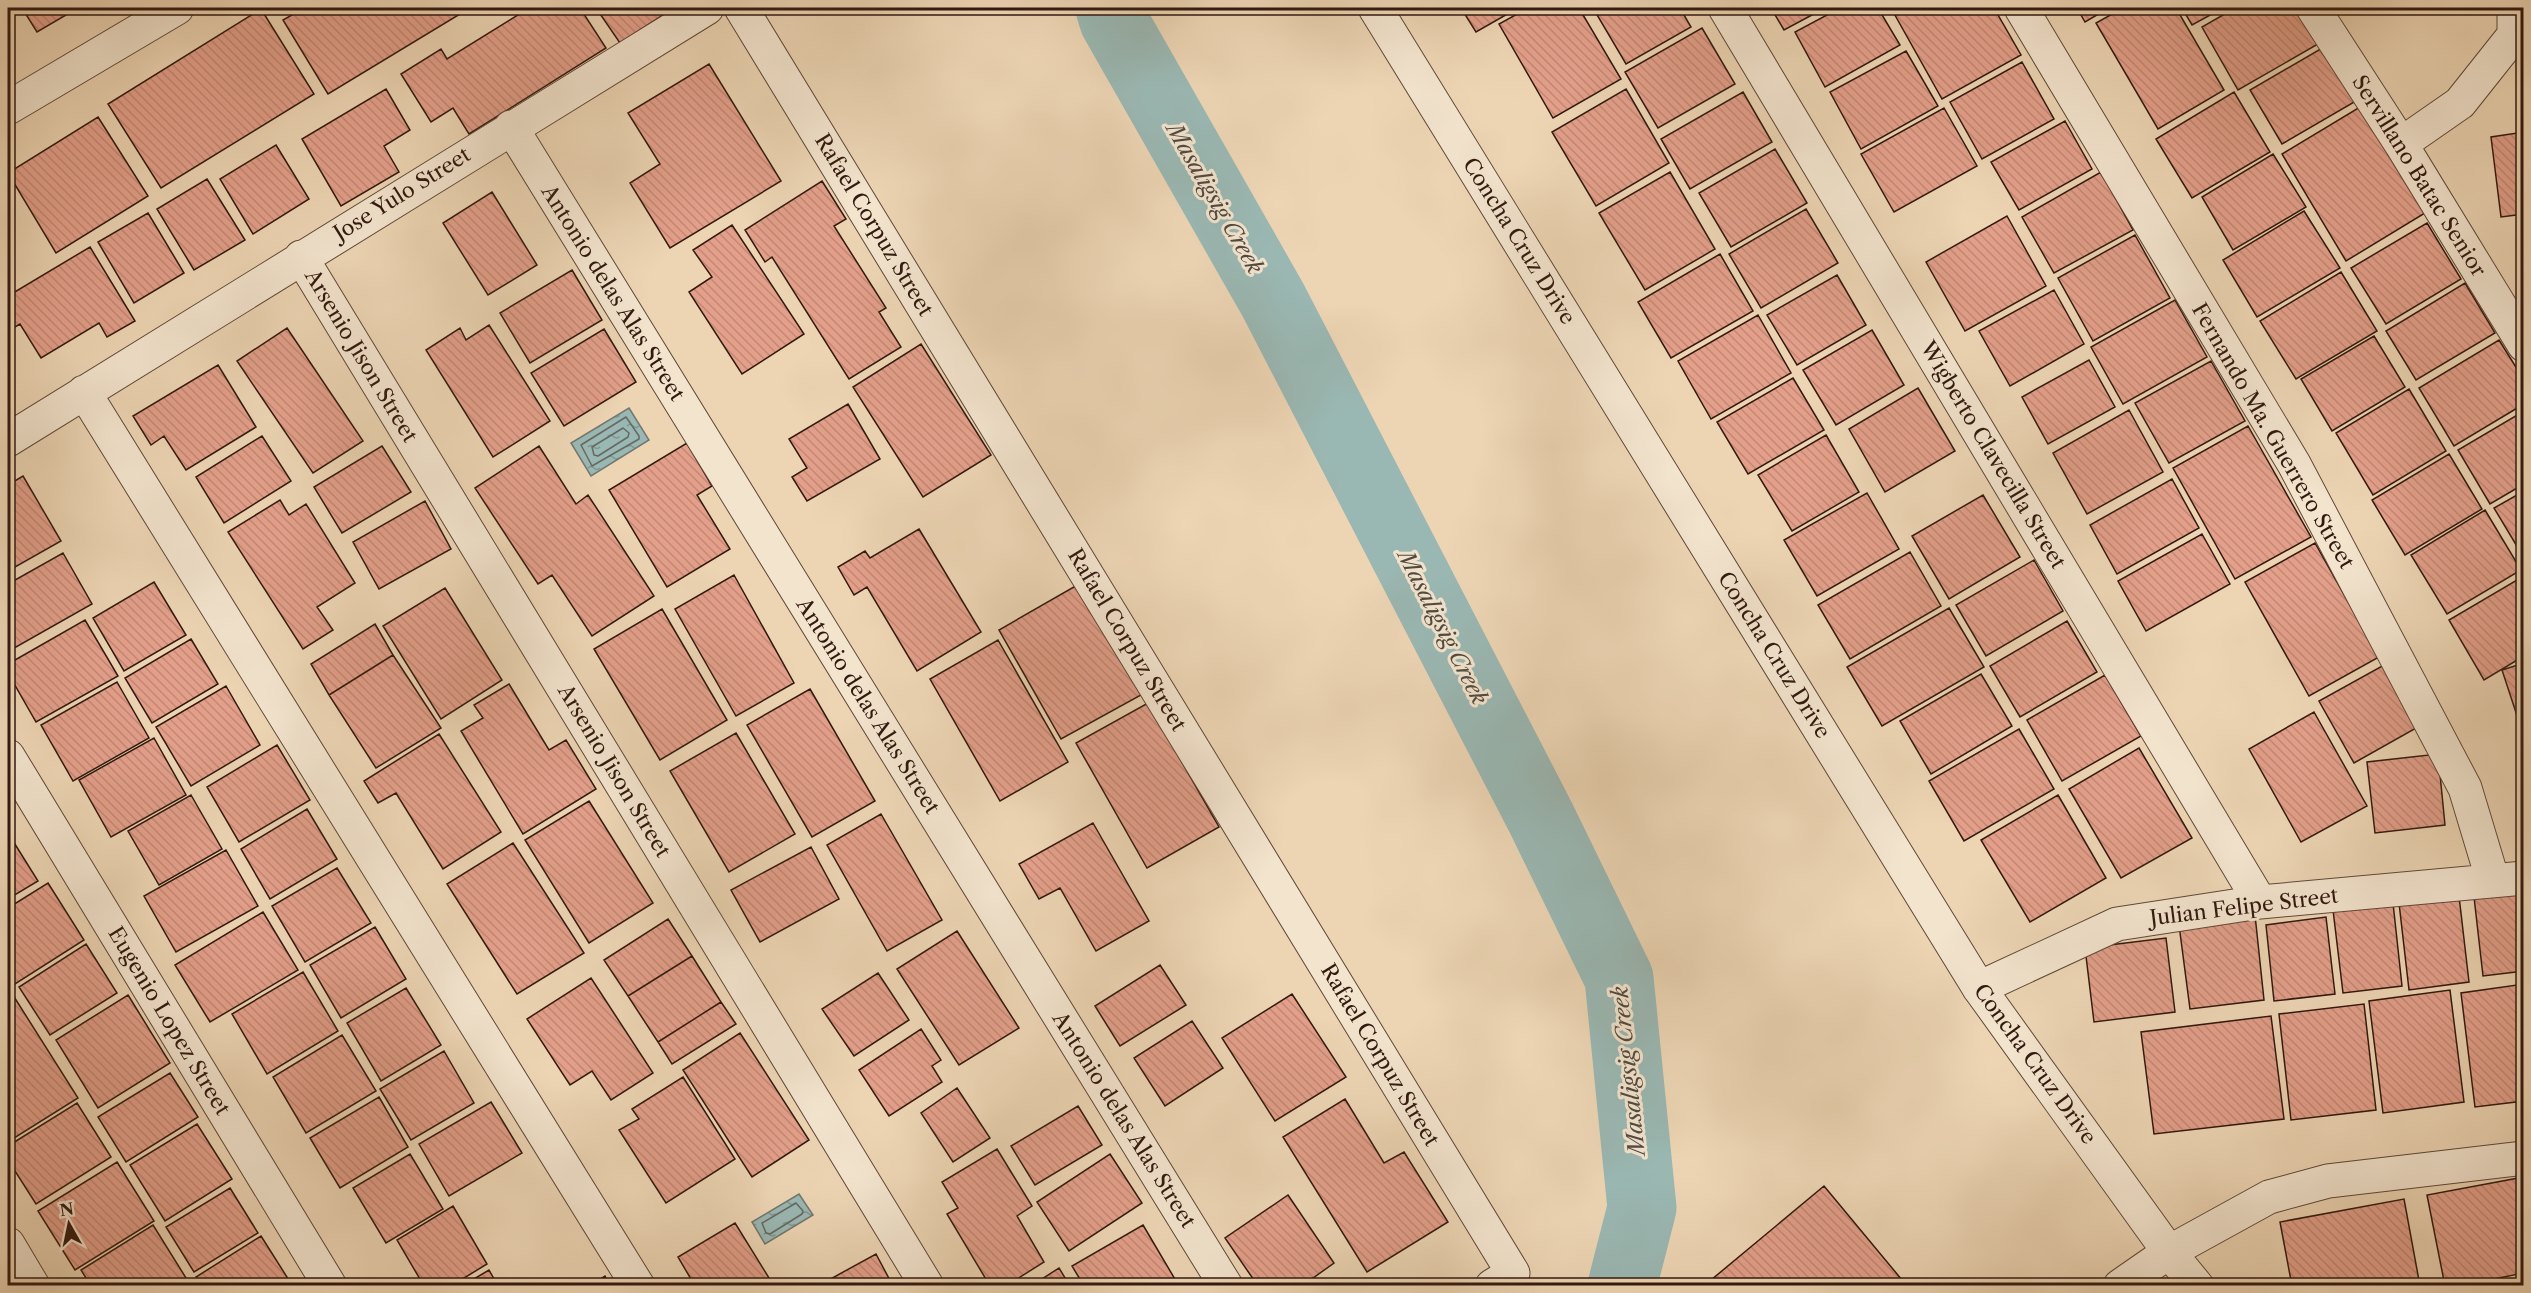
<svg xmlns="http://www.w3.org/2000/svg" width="2531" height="1293" viewBox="0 0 2531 1293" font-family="'Libre Caslon Text',serif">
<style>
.water{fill:url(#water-ripples);stroke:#707871;stroke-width:1.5}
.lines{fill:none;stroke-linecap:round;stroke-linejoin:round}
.shore{stroke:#666861;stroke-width:1.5}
.river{stroke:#9ab8b3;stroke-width:69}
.building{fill:url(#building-back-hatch);stroke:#31190f;stroke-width:1.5}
.minor-casing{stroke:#604838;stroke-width:35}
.tertiary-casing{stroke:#604838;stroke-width:35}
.minor{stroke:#f3e4ce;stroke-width:33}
.tertiary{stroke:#f3e4ce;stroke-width:33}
.labels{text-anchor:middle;stroke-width:6;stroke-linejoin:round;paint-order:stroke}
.street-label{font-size:21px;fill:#31190f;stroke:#f3e4ce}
.water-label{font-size:22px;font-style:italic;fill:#504940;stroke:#f3e4ce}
</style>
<defs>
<pattern id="water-ripples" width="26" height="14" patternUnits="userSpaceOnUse" patternTransform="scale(1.5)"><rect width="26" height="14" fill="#9ab8b3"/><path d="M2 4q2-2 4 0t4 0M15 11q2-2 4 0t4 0" fill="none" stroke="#7e9590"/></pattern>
<pattern id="building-back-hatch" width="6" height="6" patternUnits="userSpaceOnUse" patternTransform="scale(1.5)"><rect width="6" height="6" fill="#e39f8a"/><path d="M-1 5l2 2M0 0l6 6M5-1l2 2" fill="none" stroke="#c38876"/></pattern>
</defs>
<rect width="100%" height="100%" fill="#edd5b4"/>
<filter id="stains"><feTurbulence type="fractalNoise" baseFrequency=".00333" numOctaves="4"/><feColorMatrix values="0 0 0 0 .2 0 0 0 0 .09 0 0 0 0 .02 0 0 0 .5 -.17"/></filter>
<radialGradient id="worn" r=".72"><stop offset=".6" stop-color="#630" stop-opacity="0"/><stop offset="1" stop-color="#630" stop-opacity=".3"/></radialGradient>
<path class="water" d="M629,408L649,440L591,476L571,443Z
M799,1194L813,1215L765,1244L752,1222Z"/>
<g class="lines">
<path class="shore" d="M626,417L639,436V439L592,466L581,445Z
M623,428L629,433L628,437L598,456L594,455L592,447Z
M796,1203L803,1211L802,1214L770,1234L766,1233L762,1223Z"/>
<path class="river" d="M1110,8L1114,21L1273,300L1541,818L1619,978L1642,1208L1622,1286"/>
</g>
<path class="building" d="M22,8H78L37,32Z
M304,8H470L328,94L283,20Z
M529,8H580L606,48L469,134L453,108L431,122L401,74L441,49L447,59Z
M596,8H674L620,43Z
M1461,8H1518L1476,32Z
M1528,8H1579L1621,79L1553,118L1499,24Z
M1593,8H1680L1691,27L1626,64Z
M1771,8H1825L1784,30Z
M1840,8H1878L1900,45L1825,87L1795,32Z
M1891,8H1994L2021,55L1942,99Z
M2077,8H2109L2085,22Z
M2123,8H2176L2224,90L2158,129L2096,23Z
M2182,8H2223L2192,25Z
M2235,8H2296L2318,44L2238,90L2202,27Z
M261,9L314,94L161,188L108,104Z
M1702,28L1735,84L1658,128L1625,72Z
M2324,47L2356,101L2282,144L2250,90Z
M1906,51L1938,106L1861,149L1830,92Z
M2022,62L2054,119L1982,159L1950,102Z
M709,64L781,181L670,248L630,183L660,164L628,113Z
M386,89L410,130L384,146L399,172L341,206L302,139Z
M1626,89L1669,163L1596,206L1552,132Z
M1743,92L1772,142L1690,189L1661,139Z
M2234,92L2270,152L2192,198L2156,139Z
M2360,107L2425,213L2346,261L2282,154Z
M1944,108L1977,166L1894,212L1861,154Z
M98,117L148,196L56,253L8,173Z
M2065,121L2092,169L2019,210L1991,162Z
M2524,132V214L2501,217L2491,137Z
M276,145L309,199L253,234L220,179Z
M1775,149L1807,203L1731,247L1699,193Z
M2273,154L2306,207L2233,250L2202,197Z
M1670,172L1715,249L1645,290L1599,213Z
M2101,172L2133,230L2054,273L2022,217Z
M207,179L245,240L194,270L157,209Z
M822,181L846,219L834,226L886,308L879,312L901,347L849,379L772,257L765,262L745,230Z
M492,192L537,265L488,295L443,223Z
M1806,209L1838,263L1761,308L1729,254Z
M2304,211L2340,268L2257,317L2223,260Z
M148,213L184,273L134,303L98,242Z
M2007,216L2046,286L1965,331L1926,262Z
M2427,223L2461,279L2386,324L2351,268Z
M732,225L804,334L742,374L689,292L712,277L693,250Z
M2135,235L2170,298L2093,341L2058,278Z
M90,247L135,321L107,337L99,323L41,358L20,324L8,331V296Z
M1720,254L1753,311L1671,358L1638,302Z
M572,270L602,320L530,363L500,313Z
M2341,272L2377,331L2296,379L2260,321Z
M1837,275L1866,325L1797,365L1767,315Z
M2465,283L2495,333L2416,380L2386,331Z
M2054,290L2084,344L2010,386L1979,331Z
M2175,300L2207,357L2123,404L2091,347Z
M1758,315L1791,373L1711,419L1678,361Z
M489,325L550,421L493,457L426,350L460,328L466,340Z
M287,328L363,441L313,473L237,361Z
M604,329L636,382L564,426L531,373Z
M1872,330L1904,385L1836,425L1803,370Z
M2374,336L2405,387L2332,431L2301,379Z
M2499,340L2524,380V404L2454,446L2419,388Z
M921,344L991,455L923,497L853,387Z
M2089,360L2115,407L2048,444L2022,397Z
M2211,361L2245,421L2169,463L2135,403Z
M218,365L256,427L186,470L164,436L151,445L133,416Z
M1793,378L1824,430L1748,474L1717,422Z
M1918,388L1955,451L1885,492L1849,429Z
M2409,389L2446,451L2373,495L2336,433Z
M848,404L880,459L807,501L792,477L807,468L789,439Z
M2129,410L2163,472L2087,514L2053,453Z
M2524,411V484L2490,504L2458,450Z
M2248,426L2311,537L2235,579L2173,468Z
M1826,435L1859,492L1792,531L1758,475Z
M262,436L291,481L224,523L196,477Z
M687,443L712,486L697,495L730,549L667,587L609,490Z
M382,446L411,492L342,533L314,487Z
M539,446L576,504L588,495L654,596L592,636L552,575L538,584L475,488Z
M2449,454L2482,509L2405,555L2372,500Z
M23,476L61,541L8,571V485Z
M2172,479L2199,528L2117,574L2090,525Z
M2524,491V558L2494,508Z
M1867,493L1899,549L1817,596L1784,540Z
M1983,495L2020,557L1949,599L1912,536Z
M280,500L289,515L306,504L355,583L317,607L333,630L303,649L228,532Z
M425,501L451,549L379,589L353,542Z
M2485,510L2521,570L2447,614L2411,555Z
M919,529L981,632L917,671L867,587L854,595L838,567L865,551L870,558Z
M2202,534L2230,584L2146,631L2118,581Z
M2315,543L2379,657L2309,696L2245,582Z
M1910,552L1941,606L1850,659L1818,605Z
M63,553L92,604L9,651L8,584Z
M2034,560L2063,611L1986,656L1956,605Z
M734,575L794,683L736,716L675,609Z
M2517,580L2524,591V656L2484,680L2449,620Z
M154,582L186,635L124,671L93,618Z
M1079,584L1141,695L1061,739L999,630Z
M445,588L502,680L441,719L383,626Z
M1949,608L1984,667L1882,726L1847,667Z
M662,609L727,720L660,760L594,649Z
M85,620L118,676L36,722L8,673V664Z
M2067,621L2097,672L2020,717L1990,666Z
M375,624L393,655L329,695L311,664Z
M191,639L218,684L152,723L125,678Z
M998,640L1068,762L1000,801L930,679Z
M393,655L441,728L376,768L329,695Z
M2524,663V737L2502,670Z
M2384,665L2418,727L2354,763L2319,701Z
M1981,674L2012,726L1931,774L1900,721Z
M2105,675L2141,736L2062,781L2027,720Z
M117,682L149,738L73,781L41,725Z
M509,684L549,750L566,740L596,789L523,834L461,731L483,718L474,705Z
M226,686L260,745L191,786L156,727Z
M810,689L875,801L812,837L747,725Z
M1148,703L1219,827L1147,868L1076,743Z
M2314,712L2367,806L2301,842L2249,749Z
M2019,729L2054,789L1964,841L1929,781Z
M736,733L795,834L729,872L670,771Z
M439,734L501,832L443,869L396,793L378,803L364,781Z
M154,738L186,795L111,837L79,780Z
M277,745L310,800L239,842L207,787Z
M2139,748L2192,838L2121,878L2069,789Z
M2438,754L2445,825L2375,833L2367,762Z
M191,795L222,849L159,885L128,831Z
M2058,795L2106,878L2030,922L1981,840Z
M589,801L653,903L589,943L525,840Z
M307,809L337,859L270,899L241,849Z
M881,814L942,920L887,951L827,845Z
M1093,823L1149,921L1096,951L1060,888L1039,899L1019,864Z
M8,833L38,881L8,899Z
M513,843L584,953L517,994L447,884Z
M811,847L839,899L760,942L731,890Z
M226,850L258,906L176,952L144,896Z
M337,868L371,923L305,962L272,906Z
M48,883L84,940L15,984L8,972V908Z
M2524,891V971L2483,976L2474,897Z
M2459,896L2469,982L2409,990L2399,903Z
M2393,903L2402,986L2343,993L2333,910Z
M263,912L298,970L210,1022L175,965Z
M2255,915L2264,1000L2190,1009L2179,925Z
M2326,917L2335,994L2274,1001L2266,925Z
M668,919L692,956L628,996L604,960Z
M375,927L406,979L341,1018L310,965Z
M957,931L1019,1028L959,1065L897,969Z
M2166,938L2175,1012L2094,1022L2085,948Z
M86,944L117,993L50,1035L19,987Z
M692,956L721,1002L658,1042L628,996Z
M1160,965L1186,1005L1120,1046L1095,1006Z
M303,972L338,1031L267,1074L232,1014Z
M878,973L909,1020L854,1056L822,1009Z
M591,978L653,1073L611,1100L592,1071L570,1085L527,1019Z
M2524,984V1101L2475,1107L2461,993Z
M406,988L441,1045L381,1081L347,1023Z
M2450,990L2464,1102L2383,1113L2369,1001Z
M11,992L78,1098L11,1140L8,1135V994Z
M1292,994L1346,1077L1275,1121L1222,1038Z
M128,995L170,1063L98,1108L56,1040Z
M721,1002L736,1024L672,1064L658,1042Z
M2364,1004L2376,1110L2291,1120L2279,1014Z
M2271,1016L2284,1119L2154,1134L2141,1032Z
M1192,1021L1223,1068L1165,1106L1134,1058Z
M921,1029L941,1060L932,1066L942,1082L889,1116L859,1070Z
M740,1033L809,1140L752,1177L683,1070Z
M342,1035L376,1091L306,1133L273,1077Z
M444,1051L474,1103L411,1140L380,1089Z
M170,1073L198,1117L126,1162L98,1117Z
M683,1077L735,1159L666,1203L619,1130L639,1119L632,1109Z
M957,1088L990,1138L953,1162L921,1113Z
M379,1097L408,1147L340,1188L310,1138Z
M1345,1099L1384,1163L1404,1152L1448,1222L1367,1272L1283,1137Z
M491,1102L522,1153L449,1196L419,1144Z
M77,1103L111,1157L36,1204L8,1160V1146Z
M1078,1106L1102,1145L1035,1185L1011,1146Z
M197,1124L232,1179L165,1221L130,1165Z
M997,1149L1032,1206L1017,1216L1044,1262L1006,1286H990L947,1214L958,1208L942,1182Z
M410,1154L443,1209L386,1243L353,1188Z
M1110,1154L1142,1203L1069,1251L1037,1202Z
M117,1162L154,1221L75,1270L38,1211Z
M2524,1177V1273L2459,1286H2445L2427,1195Z
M1824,1186L1907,1286L1705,1285Z
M230,1188L258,1233L194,1272L166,1227Z
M1288,1195L1334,1263L1302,1286H1258L1225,1238Z
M2404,1199L2420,1286H2292L2280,1222Z
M453,1206L487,1264L451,1286H424L397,1240Z
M735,1223L774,1286H695L678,1257Z
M153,1225L191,1286H91L81,1270Z
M1143,1225L1179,1286H1084L1072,1266Z
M261,1236L292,1285L201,1286L196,1277Z
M876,1254L893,1286H827L825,1282Z
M1059,1268L1070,1286H1031Z
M489,1270L498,1286H462Z
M605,1276L610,1286H589Z"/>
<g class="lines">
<defs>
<path id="minor" d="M741,8L1513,1273L1492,1286
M1725,8L2260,902
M2021,8L2294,464L2465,788L2493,881
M2313,8L2401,144L2524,345
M511,127L1226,1286
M2401,144L2460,103L2514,35V8
M301,257L927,1286
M84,392L638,1286
M8,440L707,8
M8,756L330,1286
M1979,988L2117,924L2260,902L2524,878
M8,1244L33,1286
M2120,1286L2169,1252L2269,1197L2328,1181L2524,1158"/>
<path id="tertiary" d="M1375,8L1979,988L2169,1252L2197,1286
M8,108L177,8"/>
</defs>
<use href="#minor" class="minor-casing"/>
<use href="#tertiary" class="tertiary-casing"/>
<use href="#minor" class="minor"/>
<use href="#tertiary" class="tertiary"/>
</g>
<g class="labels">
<g class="street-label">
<text transform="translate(2419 176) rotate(58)" y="7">Servillano Batac Senior</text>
<text transform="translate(402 194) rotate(-32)" y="7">Jose Yulo Street</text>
<text transform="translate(874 225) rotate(59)" y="7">Rafael Corpuz Street</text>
<text transform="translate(1519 241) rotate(58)" y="7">Concha Cruz Drive</text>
<text transform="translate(613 293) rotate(58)" y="7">Antonio delas Alas Street</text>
<text transform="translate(361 356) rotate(59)" y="7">Arsenio Jison Street</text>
<text transform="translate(2273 436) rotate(60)" y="7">Fernando Ma. Guerrero Street</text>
<text transform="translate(1993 455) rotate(59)" y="7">Wigberto Clavecilla Street</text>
<text transform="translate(1127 640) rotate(59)" y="7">Rafael Corpuz Street</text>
<text transform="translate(1774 655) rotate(58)" y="7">Concha Cruz Drive</text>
<text transform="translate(868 706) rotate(58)" y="7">Antonio delas Alas Street</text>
<text transform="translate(614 771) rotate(59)" y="7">Arsenio Jison Street</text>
<text transform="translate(2244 907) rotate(-7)" y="7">Julian Felipe Street</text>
<text transform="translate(169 1021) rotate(59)" y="7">Eugenio Lopez Street</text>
<text transform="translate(1380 1055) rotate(59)" y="7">Rafael Corpuz Street</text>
<text transform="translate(2035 1064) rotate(54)" y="7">Concha Cruz Drive</text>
<text transform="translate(1124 1120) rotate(58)" y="7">Antonio delas Alas Street</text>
</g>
<g class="water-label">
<text transform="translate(1215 198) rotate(60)" y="8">Masaligsig Creek</text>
<text transform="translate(1443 627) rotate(63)" y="8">Masaligsig Creek</text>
<text transform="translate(1628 1071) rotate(-96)" y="8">Masaligsig Creek</text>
</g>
</g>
<rect width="2531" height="1293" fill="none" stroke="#edd5b4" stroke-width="30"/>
<rect x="9" y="9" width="2513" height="1275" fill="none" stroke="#31190f" stroke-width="3"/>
<rect x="15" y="15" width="2501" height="1263" fill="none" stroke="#31190f" stroke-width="1.5"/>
<g transform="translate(69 1224) rotate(351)" stroke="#f3e4ce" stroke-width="4.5" paint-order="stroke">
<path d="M0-4.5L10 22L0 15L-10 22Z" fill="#31190f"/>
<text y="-9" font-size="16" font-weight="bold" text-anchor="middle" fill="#31190f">N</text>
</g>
<rect width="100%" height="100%" filter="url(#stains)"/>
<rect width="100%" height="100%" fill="url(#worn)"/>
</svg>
